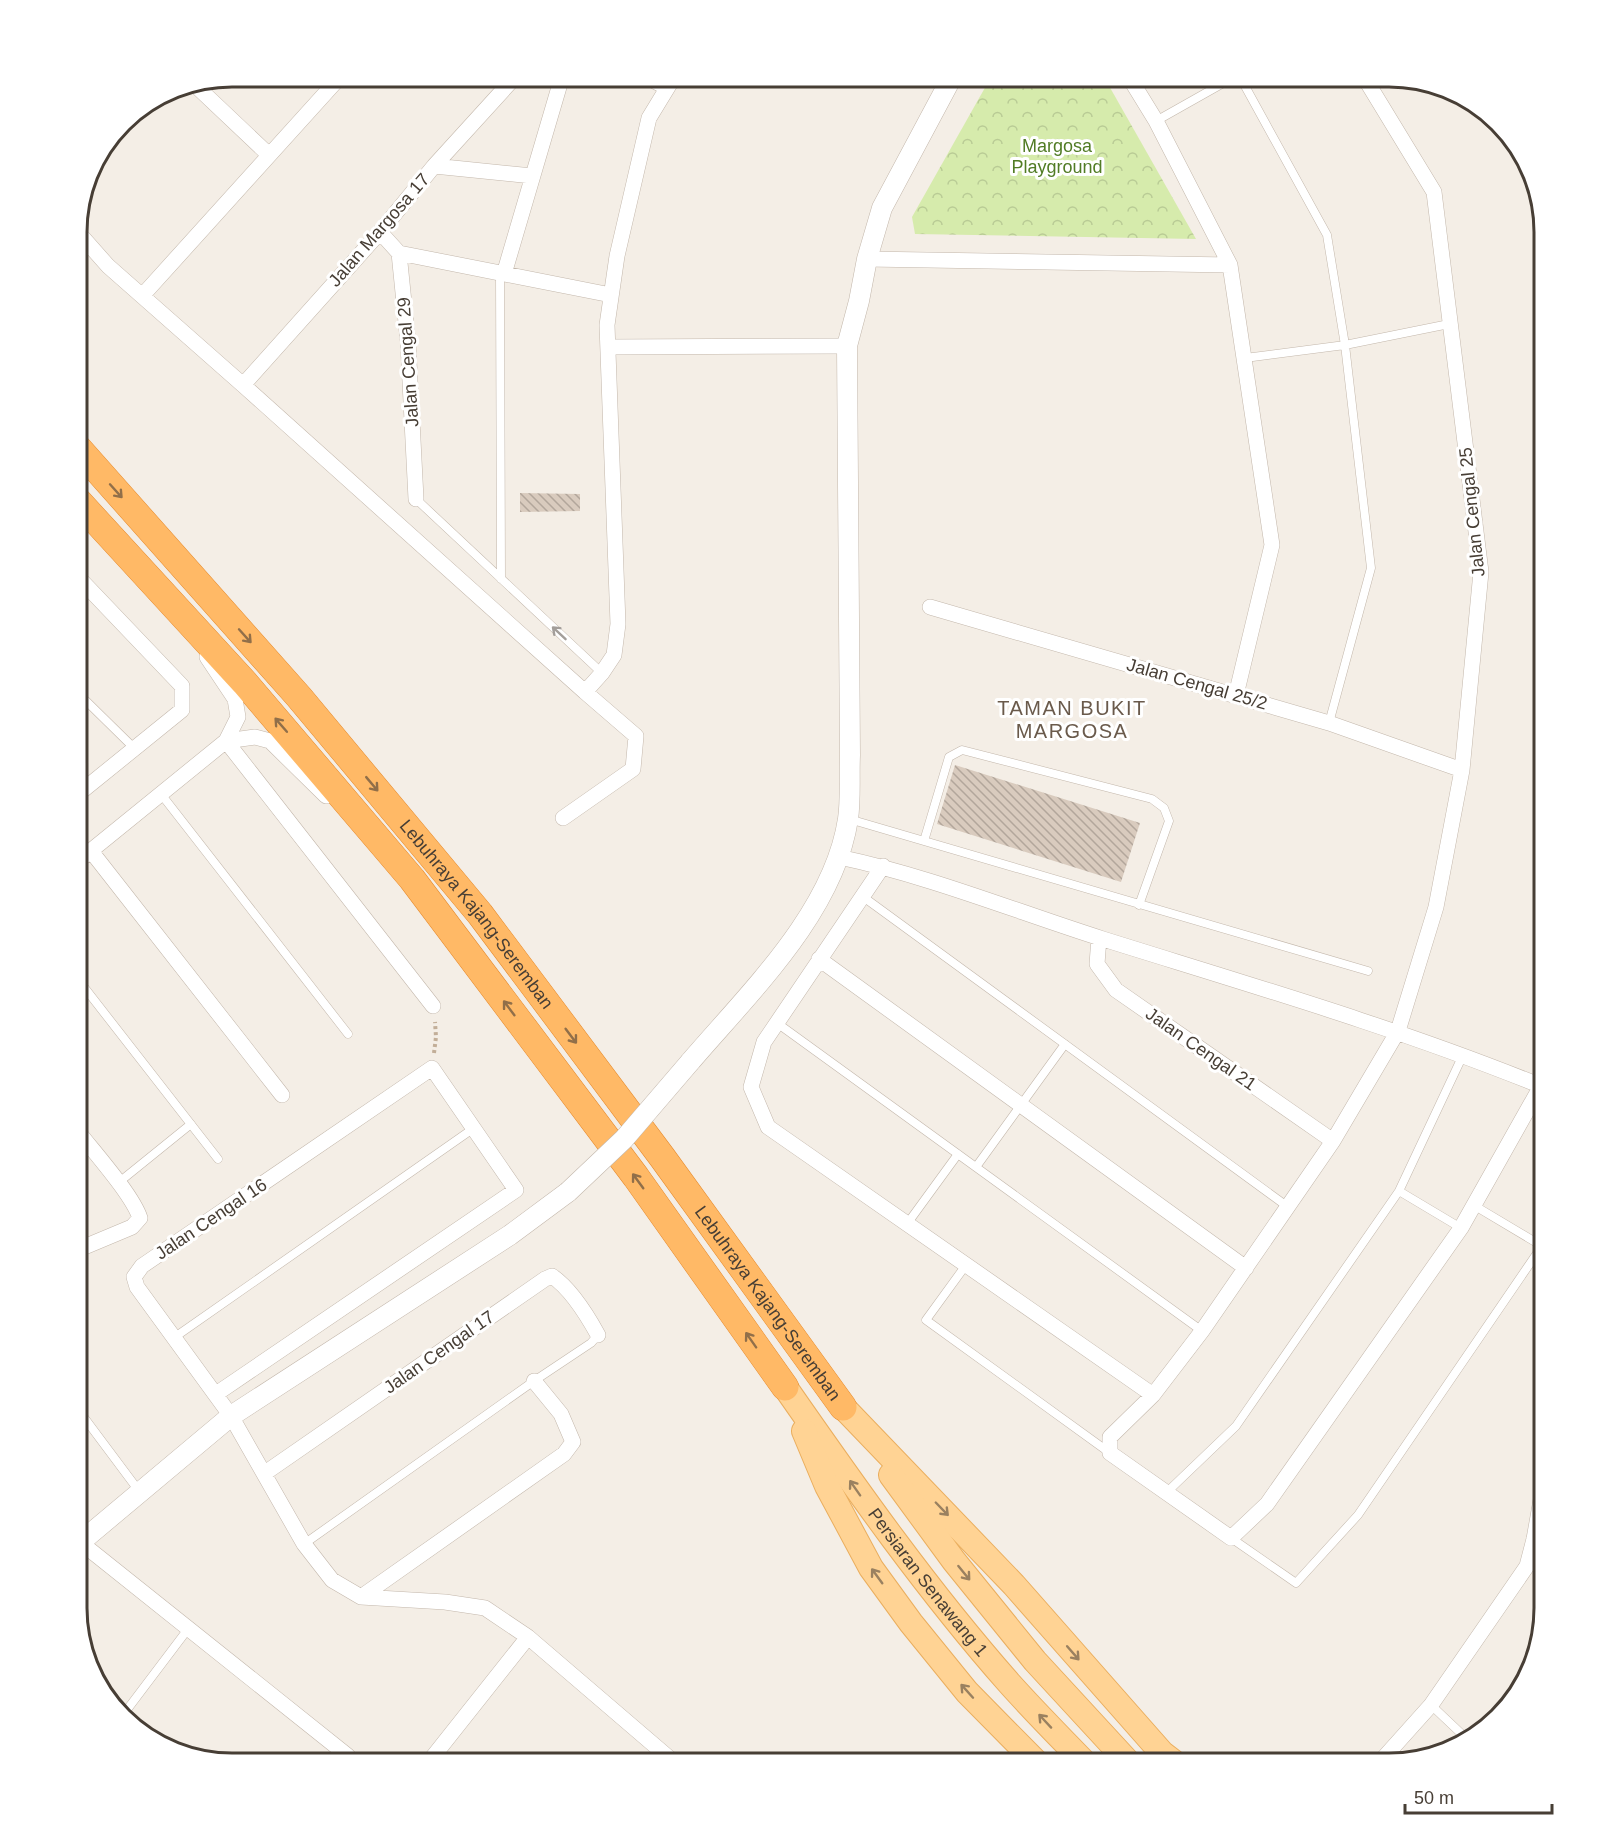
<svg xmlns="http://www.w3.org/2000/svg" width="1621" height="1840" viewBox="0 0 1621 1840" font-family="Arial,sans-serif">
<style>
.park{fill:url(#park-crowns)}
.building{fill:url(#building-back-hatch)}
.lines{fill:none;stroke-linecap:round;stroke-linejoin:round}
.service-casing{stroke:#c3b7ab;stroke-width:9}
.minor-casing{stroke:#c3b7ab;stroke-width:16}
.tertiary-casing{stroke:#c3b7ab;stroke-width:21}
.primary-casing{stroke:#eaae5e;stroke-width:26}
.motorway-casing{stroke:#e68b2e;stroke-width:28}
.path{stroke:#c2ae98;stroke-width:4;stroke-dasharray:3 3;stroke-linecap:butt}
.service{stroke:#fff;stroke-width:8}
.minor{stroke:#fff;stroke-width:15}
.tertiary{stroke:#fff;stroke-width:20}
.primary{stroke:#ffd394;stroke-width:24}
.motorway{stroke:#ffb966;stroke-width:27}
.tertiary-bridge-casing{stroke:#c3b7ab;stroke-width:21;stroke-linecap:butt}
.tertiary-bridge{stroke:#fff;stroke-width:20}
.oneway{stroke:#916f49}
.oneway2{stroke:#a39e9a}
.oneway3{stroke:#9a8160}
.labels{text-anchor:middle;stroke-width:6;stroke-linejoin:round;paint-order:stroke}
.park-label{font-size:18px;fill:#517c25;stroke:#fff}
.street-label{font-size:18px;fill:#473e35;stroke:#fff}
.neighbourhood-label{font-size:20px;letter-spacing:1.5px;fill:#6a5a4b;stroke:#fff}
.rim{fill:none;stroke:#473e35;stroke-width:3}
</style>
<defs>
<pattern id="park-crowns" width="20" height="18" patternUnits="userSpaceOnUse" patternTransform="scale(1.5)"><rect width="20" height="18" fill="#d6ebac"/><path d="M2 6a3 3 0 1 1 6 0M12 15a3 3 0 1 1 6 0" fill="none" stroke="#b9cb95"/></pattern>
<pattern id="building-back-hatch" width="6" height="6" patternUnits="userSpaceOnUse" patternTransform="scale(1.5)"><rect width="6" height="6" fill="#d9cbbe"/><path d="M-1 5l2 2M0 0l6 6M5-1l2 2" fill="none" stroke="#b2a69b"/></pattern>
</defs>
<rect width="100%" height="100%" fill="#f4eee6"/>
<path class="park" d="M991,77H1104L1196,239L915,234L912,217Z"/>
<path class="building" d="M520,493L580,494V511L520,512Z
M955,765L1140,823L1121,882L937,824Z"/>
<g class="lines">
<defs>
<path id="service" d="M1240,77L1327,235L1345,345L1371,568L1329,723
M1156,121L1234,77
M500,273L501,579
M1245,358L1345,345L1449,324
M416,499L602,673
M77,692L134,748
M161,794L348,1034
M849,819L1368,971
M924,841L949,757L962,750L1152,799L1164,808L1169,821L1139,905
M862,896L1288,1207
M77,978L218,1159
M777,1023L1202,1331
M976,1167L1065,1044
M118,1183L191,1124
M1399,1191L1461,1228
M1475,1206L1542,1246
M907,1224L958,1154
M966,1265L926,1320L1110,1453
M175,1337L474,1128
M77,1408L139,1491
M1166,1493L1236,1426L1399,1191L1463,1055
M1231,1538L1296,1583L1358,1515L1544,1243
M304,1544L534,1381L591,1343L598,1335
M1431,1705L1468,1740
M123,1715L188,1629"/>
<path id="minor" d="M647,77L667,88
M1129,77L1156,121L1230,265L1272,545L1236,695
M194,84L269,155
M434,166L532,176
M77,231L108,266L243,385L585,692L602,673L614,655L618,624L607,325L617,256L649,118L674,77
M380,232L399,253L408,342L416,499
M399,253L611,295
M867,259L1230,265
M504,274L562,77
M142,296L340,77
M608,347L847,346
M243,385L380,232L434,166L515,77
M930,607L1329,723L1462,770
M226,741L433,1006
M226,741L255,737L270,741L326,796
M77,795L182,710V686L77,576
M563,818L633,769L636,736L585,692
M91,851L282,1095
M839,857C929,876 1015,911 1103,939C1250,985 1398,1028 1541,1086L1461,1228L1267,1504L1231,1538L1110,1453V1437L1153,1395L1202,1331L1333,1141L1398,1031L1436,907L1462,770L1481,572L1434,192L1364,77
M77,862L226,741L238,717L235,699L207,657
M883,866L764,1042L751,1087L768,1127L1153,1395
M1099,938L1097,964L1116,990L1333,1141
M819,959L1246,1268
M77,1250L132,1227L140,1218C132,1194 93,1151 77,1130
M216,1394L516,1190L432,1068L142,1266L134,1277L137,1287L231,1416L304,1544L332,1580L361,1597L445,1602L485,1608L528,1637L675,1763
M265,1473L545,1279L552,1276C571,1289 587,1315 598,1335
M80,1542L348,1756
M361,1597L564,1454L573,1442L561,1414L534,1381
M428,1763L528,1637
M1379,1763L1431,1705L1527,1566L1534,1539L1544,1483"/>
<path id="tertiary" d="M690,1062C749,993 834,912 848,819C851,799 849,776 850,755L847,346L859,301L867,259L882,208L952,77
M77,1545L231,1416L510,1235L568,1192"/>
<g id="primary">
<path id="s1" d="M785,1387C856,1489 927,1590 1009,1683C1034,1711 1060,1737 1085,1763"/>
<path d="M843,1407L1014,1585L1162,1753L1175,1763"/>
<path d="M804,1431L827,1486L871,1568L911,1623L967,1692L1037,1763"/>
<path d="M891,1475L954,1561L1035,1661L1129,1763"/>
</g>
<g id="motorway">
<path id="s2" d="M77,447L299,697L480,914L662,1157L843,1407"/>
<path d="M77,500L245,683L412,879L636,1177L785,1387"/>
</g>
</defs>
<use href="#service" class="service-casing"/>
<use href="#minor" class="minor-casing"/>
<use href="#tertiary" class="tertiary-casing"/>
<use href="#primary" class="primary-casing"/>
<use href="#motorway" class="motorway-casing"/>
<path class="path" d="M434,1053L436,1037L435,1022"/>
<use href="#service" class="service"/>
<use href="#minor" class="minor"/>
<use href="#tertiary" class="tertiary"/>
<use href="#primary" class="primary"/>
<use href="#motorway" class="motorway"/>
<defs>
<path id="tertiary-bridge" d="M568,1192L624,1139L690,1062"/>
</defs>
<use href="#tertiary-bridge" class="tertiary-bridge-casing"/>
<use href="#tertiary-bridge" class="tertiary-bridge"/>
</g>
<defs><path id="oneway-shaft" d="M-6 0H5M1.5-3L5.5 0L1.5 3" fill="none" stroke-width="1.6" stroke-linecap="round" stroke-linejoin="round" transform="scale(1.5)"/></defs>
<g class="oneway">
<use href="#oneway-shaft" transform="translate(116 491) rotate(48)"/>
<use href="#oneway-shaft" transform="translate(245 636) rotate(48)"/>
<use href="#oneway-shaft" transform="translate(281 725) rotate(-131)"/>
<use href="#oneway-shaft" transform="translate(372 784) rotate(50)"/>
<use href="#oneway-shaft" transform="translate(509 1008) rotate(-127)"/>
<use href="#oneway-shaft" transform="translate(571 1036) rotate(53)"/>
<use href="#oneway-shaft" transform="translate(638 1181) rotate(-126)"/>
<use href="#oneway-shaft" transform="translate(751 1340) rotate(-125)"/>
</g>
<use class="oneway2" href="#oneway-shaft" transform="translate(559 633) rotate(-137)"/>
<g class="oneway3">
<use href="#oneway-shaft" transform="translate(855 1488) rotate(-125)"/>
<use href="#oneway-shaft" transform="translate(942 1509) rotate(46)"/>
<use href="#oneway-shaft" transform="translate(964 1573) rotate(51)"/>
<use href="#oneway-shaft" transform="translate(877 1576) rotate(-126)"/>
<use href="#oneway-shaft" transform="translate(1073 1653) rotate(49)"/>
<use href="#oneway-shaft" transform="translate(967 1691) rotate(-132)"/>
<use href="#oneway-shaft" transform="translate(1045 1721) rotate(-133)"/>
</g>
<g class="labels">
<g class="park-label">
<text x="1057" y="152">Margosa<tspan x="1057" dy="21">Playground</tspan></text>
</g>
<g class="street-label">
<text transform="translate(379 230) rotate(-49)" y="6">Jalan Margosa 17</text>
<text transform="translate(408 362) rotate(-94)" y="6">Jalan Cengal 29</text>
<text transform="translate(1472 512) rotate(-96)" y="6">Jalan Cengal 25</text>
<text transform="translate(1197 684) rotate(16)" y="6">Jalan Cengal 25/2</text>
<text dy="6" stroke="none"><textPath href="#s2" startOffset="615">Lebuhraya Kajang-Seremban</textPath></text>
<text transform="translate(1201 1049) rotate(35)" y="6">Jalan Cengal 21</text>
<text transform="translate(211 1219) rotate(-34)" y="6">Jalan Cengal 16</text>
<text dy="6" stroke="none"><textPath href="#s2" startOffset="1101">Lebuhraya Kajang-Seremban</textPath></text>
<text transform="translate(439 1352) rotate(-35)" y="6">Jalan Cengal 17</text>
<text dy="6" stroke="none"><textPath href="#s1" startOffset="242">Persiaran Senawang 1</textPath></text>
</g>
<g class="neighbourhood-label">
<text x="1072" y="715">TAMAN BUKIT<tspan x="1072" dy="23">MARGOSA</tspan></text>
</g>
</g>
<path d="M0 0H1621V1840H0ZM232 87H1389A145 145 0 0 1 1534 232V1608A145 145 0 0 1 1389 1753H232A145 145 0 0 1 87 1608V232A145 145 0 0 1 232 87Z" fill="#fff" fill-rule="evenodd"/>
<path class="rim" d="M232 87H1389A145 145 0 0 1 1534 232V1608A145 145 0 0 1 1389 1753H232A145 145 0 0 1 87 1608V232A145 145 0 0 1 232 87Z"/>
<path d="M1405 1804v9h147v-9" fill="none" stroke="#473e35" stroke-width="3"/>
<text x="1414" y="1804" font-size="18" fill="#473e35" stroke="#ffffff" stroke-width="4.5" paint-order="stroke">50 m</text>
</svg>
